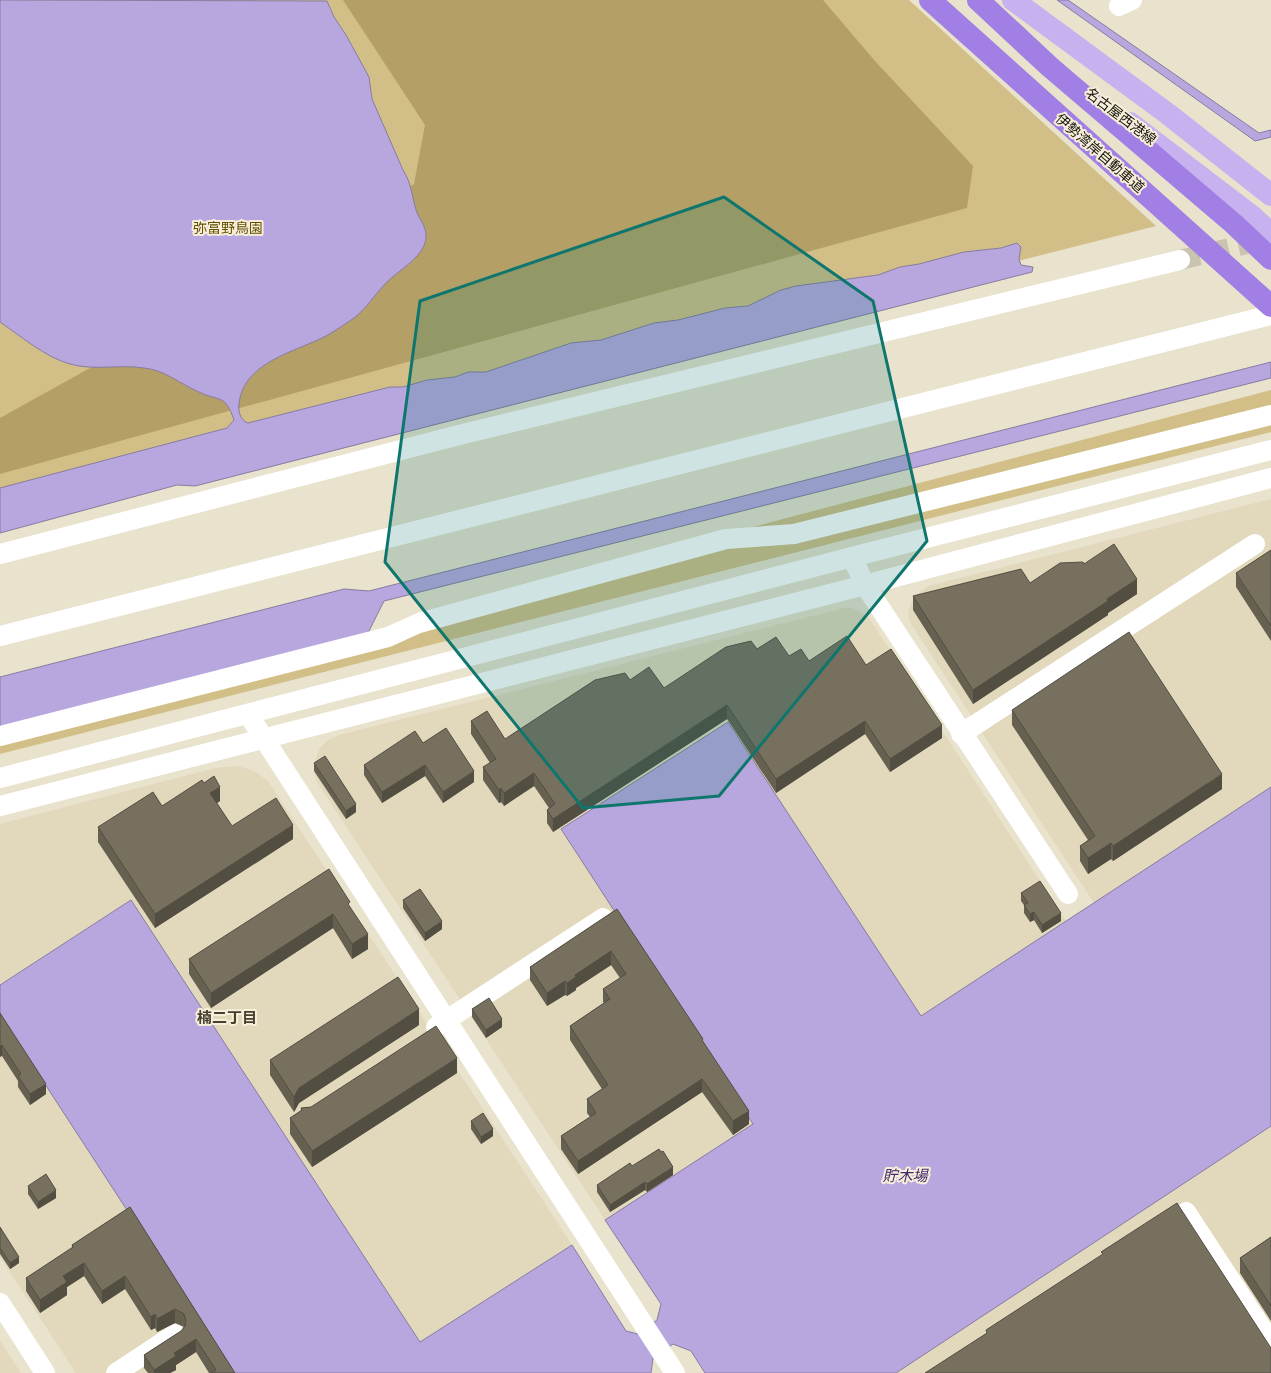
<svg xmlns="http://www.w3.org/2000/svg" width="1271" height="1373" viewBox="0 0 1271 1373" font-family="Jost,'Noto Sans JP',sans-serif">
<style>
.built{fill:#e2d8bc}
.green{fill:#d2bf87}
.forest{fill:#b4a066}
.water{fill:#b8a7df;stroke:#877ba0}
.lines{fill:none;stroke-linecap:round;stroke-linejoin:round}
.minor-tunnel{stroke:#c9c3b0;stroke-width:20;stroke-dasharray:20 10;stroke-linecap:butt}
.minor{stroke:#fff;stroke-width:20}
.major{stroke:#c7b2ef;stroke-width:22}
.highway{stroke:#a17fe4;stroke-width:22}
.wall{fill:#666051}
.shaded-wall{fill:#534e42}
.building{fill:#77705e;stroke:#534e42}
.marked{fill:#0f766e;fill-opacity:0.2;stroke:#0f766e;stroke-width:3;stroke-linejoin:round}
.labels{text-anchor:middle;stroke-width:4;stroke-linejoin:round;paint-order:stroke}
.street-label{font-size:14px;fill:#16130c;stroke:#f7efda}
.park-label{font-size:14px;fill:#644f02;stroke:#f7efda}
.neighbourhood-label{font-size:15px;font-weight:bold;fill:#46402f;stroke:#f7efda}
.water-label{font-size:15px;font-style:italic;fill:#432a6c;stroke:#f7efda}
</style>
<rect width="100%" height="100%" fill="#e9e2cd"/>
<path class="built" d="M1271,499V787L1094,903L909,621L908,613L910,606L916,595L928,586Z
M844,608H853L869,618L1066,921L921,1016L728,723L561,828L753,1124L605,1220L317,782L314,772V765L319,749L328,740L339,735Z
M238,766L254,771L268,781L572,1245L420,1342L131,900L0,984V824L215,768Z
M0,1015L233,1373H76L0,1257Z
M1271,1126V1373H896Z
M0,1341L21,1373H0Z"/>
<path class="green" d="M0,0H909L1156,226L0,519Z
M1271,390V432L0,754V731L378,633L420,615Z"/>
<path class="forest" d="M343,0H823L875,61L973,166L967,208L0,474V418L362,217L414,184L425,125Z"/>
<path class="water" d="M0,0L327,1L334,17L346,35L369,77L372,99L403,170C411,182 412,196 416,210C418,217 423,222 425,229C432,253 401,268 387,282C375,294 367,308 354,318C345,324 335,331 326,336C295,352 244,362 239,403C238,411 240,420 248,423L390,387H403L427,380L455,377L468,372H486L571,343L601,340L654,323L678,320L725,308L748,306L781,290L796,286L878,275L900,267L919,264L964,252L1001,248L1017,243L1021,247L1019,259L1021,265L1033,267L1032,272L195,486L177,485L0,533V488L227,428L234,420C225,393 219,402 199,392C180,384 165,370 144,368C120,364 94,371 70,364C45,357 22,337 0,322Z
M1057,0H1068L1259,133L1271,130V137L1255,141Z
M1271,362V378L384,601L367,635L0,728V677L344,589L369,591Z
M728,722L921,1016L1271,787V1126L896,1373H705L691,1351L673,1344L653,1358L651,1373H233L0,1015V985L131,900L420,1342L572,1245L626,1331L638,1334L657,1320L661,1304L605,1220L753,1124L561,829Z"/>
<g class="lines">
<path class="minor-tunnel" d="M1180,260L1267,239"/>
<path class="minor" d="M1119,6L1132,0
M0,554L459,435L1180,260
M852,557L865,585L1068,894
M0,636L1271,315
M248,714L675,1373
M961,734L1255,544
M0,736L388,637L419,623L726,539L794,534L1271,415
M0,778L852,557L1271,450
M0,806L865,585L1271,478
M436,1027L603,918
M1186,1212L1271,1342
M0,1303L45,1373
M116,1373L175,1334"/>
<path class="major" d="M1013,0L1168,114L1271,195
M1130,123L1253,217L1271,234"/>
<path class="highway" d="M930,0L1271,306
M978,0L1050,67L1234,224L1271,259"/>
</g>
<path class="wall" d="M1271,550V641L1236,587V573Z
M1084,564L1137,594L1108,613V615L973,704L913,610V596L1030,583Z
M757,649L809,661L866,665L942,738L890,772L865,734L776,793L727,719L553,832L547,823V810L549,808L534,786L504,806L501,802L499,803L483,780V767L490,763L471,734V721L505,739L630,680L664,688Z
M1012,710L1222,789L1113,861L1111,859L1088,874L1080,861V846L1088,840L1012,725Z
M423,743L474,782L443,803L425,776L382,803L364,775V765Z
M314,763L356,812L346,819L314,771Z
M204,783L220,801L217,803L232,826L293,839L155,928L98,842V827L162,806Z
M1021,893L1061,921L1042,933L1034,920L1030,922L1024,913V905L1021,901Z
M403,900L442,929L425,941L403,908Z
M350,907L368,949L352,959L333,928L211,1008L189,974V959Z
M617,909L703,1042L749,1124L733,1135L702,1092L578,1174L561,1149V1136L590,1117L587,1113V1099L602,1089L570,1040V1026L604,1003L603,1002V989L620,978L611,965L576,988V990L567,996L565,995L547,1006L530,980V967Z
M472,1009L502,1027L486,1038L472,1017Z
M0,1013L46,1094L30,1105L18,1087V1081L2,1056Z
M419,1025L299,1103L294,1112L270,1075V1060Z
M457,1073L312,1167L290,1134V1118L301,1111V1108L311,1107Z
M471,1121L493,1136L481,1144L471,1129Z
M632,1166L673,1175L647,1192L645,1190L610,1212L597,1192V1185Z
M28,1186L56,1198L38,1209L28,1194Z
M130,1207L235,1373H209L196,1352L176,1365V1370L170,1373H148L144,1368V1355L181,1331L184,1327L175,1323L157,1332L155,1328L151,1330L125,1289L102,1304L84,1276L67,1287V1295L40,1313L26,1291V1278L72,1248V1245Z
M0,1227L19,1263L10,1269L0,1254Z
M1271,1237V1321L1240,1273V1258Z"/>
<path class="shaded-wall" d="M1137,579V594L1108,613V615L973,704V690Z
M727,705V719L553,832V819Z
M865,721V734L776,793V779Z
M942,725V738L890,772V759Z
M425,765V776L382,803V792Z
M474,771V782L443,803V792Z
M534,773V786L504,806V793Z
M1222,774V789L1113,861V846Z
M220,787V801L210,807V793Z
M501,788V802L499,803V790Z
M356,804V812L346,819V811Z
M293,825V839L155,928V914Z
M1111,843V859L1088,874V858Z
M1034,912V920L1030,922V914Z
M1061,913V921L1042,933V925Z
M333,914V928L211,1008V993Z
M442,921V929L425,941V933Z
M368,934V949L352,959V944Z
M611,951V965L576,988V990L567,996V983L575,975Z
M565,981V995L547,1006V993Z
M419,1009V1025L299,1103L294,1112V1097L299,1088Z
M502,1019V1027L486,1038V1030Z
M2,1045V1056L0,1057V1047Z
M457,1058V1073L312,1167V1151Z
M702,1079V1092L578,1174V1161Z
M46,1084V1094L30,1105V1094Z
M749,1111V1124L733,1135V1121Z
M493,1129V1136L481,1144V1137Z
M673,1167V1175L647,1192V1184Z
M645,1182V1190L610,1212V1205Z
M56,1190V1198L38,1209V1202Z
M19,1257V1263L10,1269V1263Z
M84,1263V1276L67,1287V1295L40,1313V1300L63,1276Z
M125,1276V1289L102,1304V1291Z
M175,1309V1323L157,1332V1319Z
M155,1314V1328L151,1330V1317Z
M196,1339V1352L176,1365V1370L170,1373H154V1370L174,1353Z"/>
<path class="building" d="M1114,544L1137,579L1107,599L1108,601L973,690L913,596L1021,569L1030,583L1060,563L1083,562L1084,564Z
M1271,550V626L1236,573Z
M1129,632L1222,774L1113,846L1111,843L1088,858L1080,846L1095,836L1012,710Z
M847,636L866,665L891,649L942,725L890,759L865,721L776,779L727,705L553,819L547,810L555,804L534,773L504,793L501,788L499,790L483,767L496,759L471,721L487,711L505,739L595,680L625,673L630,680L649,667L664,688L726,647L751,641L757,649L776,637L789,656L801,649L809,661Z
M446,728L474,771L443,792L425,765L382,792L364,765L415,731L423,743Z
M325,756L356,804L346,811L314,763Z
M214,776L220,787L210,793L232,826L276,798L293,825L155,914L98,827L153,792L162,806L202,780L204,783Z
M329,869L350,902L348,904L368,934L352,944L333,914L211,993L189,959Z
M1040,881L1061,913L1042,925L1034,912L1030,914L1024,905L1028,903L1021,893Z
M420,889L442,921L425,933L403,900Z
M617,909L703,1039L702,1040L749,1111L733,1121L702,1079L578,1161L561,1136L596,1113L587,1099L608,1085L570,1026L610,999L603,989L626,974L611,951L575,975L576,977L567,983L565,981L547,993L530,967Z
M398,977L419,1009L299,1088L294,1097L270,1060Z
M489,998L502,1019L486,1030L472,1009Z
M0,1013L46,1084L30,1094L18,1076L21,1074L2,1045L0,1047Z
M436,1026L457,1058L312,1151L290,1118L302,1110L301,1108L311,1107Z
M483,1113L493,1129L481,1137L471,1121Z
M659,1149L661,1152L663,1151L673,1167L647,1184L645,1182L610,1205L597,1185L630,1163L632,1166Z
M46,1174L56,1190L38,1202L28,1186Z
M1177,1203L1271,1348V1373H925L987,1333L986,1330L1103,1254L1101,1252Z
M130,1207L235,1373H211L216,1370L196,1339L174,1353L176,1356L154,1370L144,1355L181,1331L185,1326L186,1321L184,1314L175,1309L157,1319L155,1314L151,1317L125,1276L102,1291L84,1263L63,1276L67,1282L40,1300L26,1278L73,1247L72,1245Z
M0,1227L19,1257L10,1263L0,1248Z
M1271,1237V1306L1240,1258Z"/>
<path class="marked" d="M724,197L873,301L927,541L719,796L583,808L385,562L420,301Z"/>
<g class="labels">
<g class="street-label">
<text transform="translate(1121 116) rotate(37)" y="5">名古屋西港線</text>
<text transform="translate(1100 153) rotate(41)" y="5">伊勢湾岸自動車道</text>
</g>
<g class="park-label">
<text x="228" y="233">弥富野鳥園</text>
</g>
<g class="neighbourhood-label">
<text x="227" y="1023">楠二丁目</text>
</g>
<g class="water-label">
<text x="905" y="1181">貯木場</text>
</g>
</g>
</svg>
